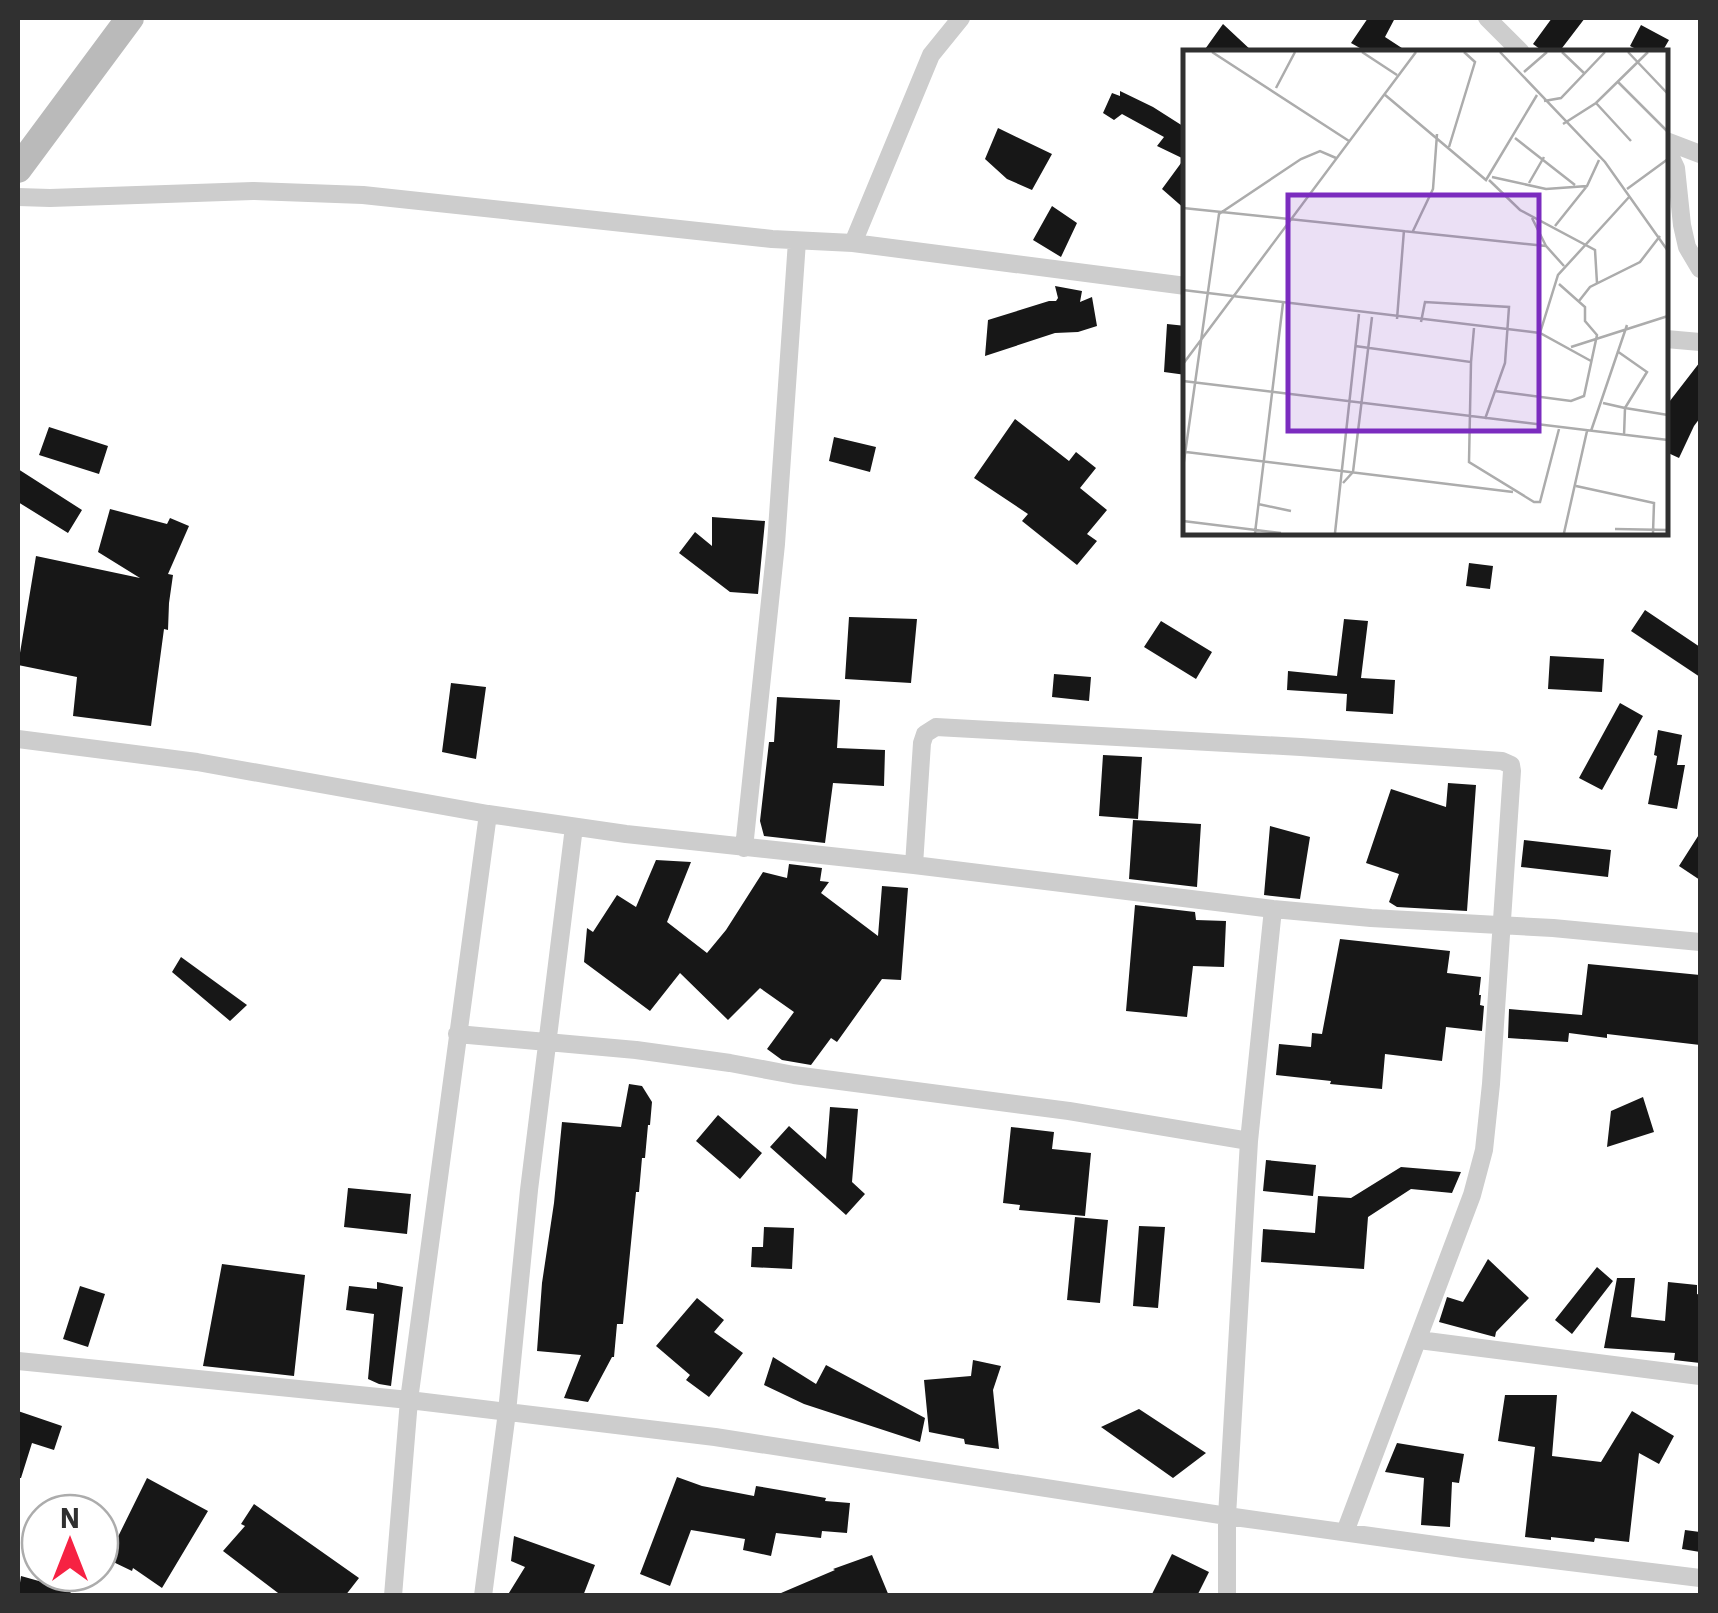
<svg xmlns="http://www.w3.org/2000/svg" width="1718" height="1613" viewBox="0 0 1718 1613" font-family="'IBM Plex Sans',sans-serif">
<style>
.building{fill:#171717}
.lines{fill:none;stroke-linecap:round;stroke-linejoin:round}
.minor{stroke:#cdcdcd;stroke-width:18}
.secondary{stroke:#bababa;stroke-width:28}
.inset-road{fill:none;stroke:#acacac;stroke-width:2.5}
.view{fill:#7b2cbf;fill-opacity:0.15;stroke:#7b2cbf;stroke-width:5}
.inset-edge{fill:none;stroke:#303030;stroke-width:5}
</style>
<rect width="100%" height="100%" fill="#fff"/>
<path class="building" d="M1368,18H1395L1385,37L1408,52H1367L1351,43Z
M1552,18H1585L1559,52H1544L1533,44Z
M1223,24L1253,52H1203Z
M1641,25L1669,40L1662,52H1642L1630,46Z
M1120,91L1153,107L1186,128V210L1162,189L1184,159L1157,146L1164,137L1122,114L1114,120L1103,113L1112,93L1120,96Z
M998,128L1052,154L1032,190L1007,179L985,159Z
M1052,206L1077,223L1061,257L1033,240Z
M1055,286L1082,291L1080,302L1092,297L1097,326L1078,332L1055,333L985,356L988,320L1049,301H1056L1058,298Z
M1167,324L1186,326V375L1164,372Z
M1700,362V418L1694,426L1679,458L1666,452V406Z
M1015,419L1069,461L1076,452L1096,468L1080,488L1107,510L1087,534L1097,541L1077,565L1022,521L1028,514L974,478Z
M49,427L108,446L99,474L39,455Z
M834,437L876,447L870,472L829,461Z
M18,469L82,510L68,533L18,502Z
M110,509L167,524L170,518L189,526L168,574L173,575L169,603L168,630L164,629L151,726L73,716L77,677L18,665L36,556L140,578L98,552Z
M712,517L765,521L758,594L730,592L679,553L695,532L712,546Z
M1469,563L1493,566L1490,589L1466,586Z
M1645,610L1700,647V677L1631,631Z
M849,617L917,619L911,683L845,679Z
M1344,619L1368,621L1361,678L1395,680L1393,714L1346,711L1347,694L1287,690L1288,671L1337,676Z
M1161,621L1212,652L1196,679L1144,647Z
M1550,656L1604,659L1602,692L1548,689Z
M1054,674L1091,677L1089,701L1052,697Z
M451,683L486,687L476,759L442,752Z
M777,697L840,700L837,748L885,750L884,786L833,783L825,843L764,836L760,821L769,742H774Z
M1620,703L1643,716L1602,790L1579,778Z
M1658,730L1682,735L1677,765H1685L1677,809L1648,804L1657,756L1654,755Z
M1103,755L1142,757L1138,819L1099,816Z
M1448,783L1476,785L1467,911L1397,907L1389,902L1399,874L1366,863L1391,789L1446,807Z
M1133,820L1201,824L1197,887L1129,879Z
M1270,826L1310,837L1300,899L1264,895Z
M1700,833V880L1679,866Z
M1524,840L1611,850L1608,877L1521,867Z
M656,860L691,862L667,922L707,953L726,930L763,872L787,878L789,864L822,868L820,881L829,882L821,893L878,936L882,886L908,888L901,980L882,979L837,1042L831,1038L811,1065L782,1060L767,1049L794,1012L760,988L728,1020L680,973L650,1011L584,962L587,928L593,932L617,895L636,907Z
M1135,905L1195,912L1196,920L1226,921L1224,967L1193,966L1187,1017L1126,1011Z
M1340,939L1450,951L1447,973L1481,977L1479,995H1481L1480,1005L1484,1006L1482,1031L1446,1027L1442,1061L1385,1054L1382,1089L1330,1084L1331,1081L1276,1075L1279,1044L1311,1047L1312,1033L1322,1034Z
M181,957L247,1005L230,1021L172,972Z
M1588,964L1700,975V1045L1607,1034V1038L1569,1033L1568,1042L1508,1038L1509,1009L1582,1015Z
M629,1084L642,1086L652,1102L650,1125H648L645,1158H642L639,1192H636L623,1324H617L614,1357H612L588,1402L564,1398L581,1355L537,1351L542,1283L554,1203L562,1122L621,1127Z
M1643,1097L1654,1132L1607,1147L1611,1111Z
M830,1107L858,1109L852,1182L865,1194L846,1215L770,1147L789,1126L826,1159Z
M718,1115L762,1153L740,1179L696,1141Z
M1011,1127L1054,1132L1052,1149L1091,1153L1085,1216L1019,1210L1020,1205L1003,1203Z
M1266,1160L1316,1165L1313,1196L1263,1191Z
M1401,1167L1461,1172L1452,1193L1411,1189L1368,1217L1364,1269L1261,1262L1263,1229L1315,1233L1318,1196L1351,1198Z
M348,1188L411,1194L407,1234L344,1227Z
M1075,1217L1108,1220L1100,1303L1067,1300Z
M1139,1226L1165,1227L1158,1308L1133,1306Z
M764,1227L794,1228L792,1269L751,1267L752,1247H763Z
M1488,1259L1529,1298L1496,1332L1495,1337L1439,1322L1447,1297L1463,1302Z
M222,1264L305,1275L294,1376L203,1366Z
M1597,1267L1613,1281L1572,1334L1555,1320Z
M1617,1278H1635L1631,1317L1665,1321L1668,1282L1697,1285V1294L1700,1295V1363L1674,1360L1675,1353L1604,1348Z
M377,1282L403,1287L391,1386L379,1384L368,1379L374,1314L346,1310L349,1286L377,1289Z
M80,1286L105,1294L88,1347L63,1339Z
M697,1298L724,1320L714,1332L743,1353L709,1397L686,1380L690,1375L656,1346Z
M773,1357L816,1384L826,1365L925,1418L920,1442L804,1404L764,1385Z
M973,1360L1001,1366L993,1390L999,1449L965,1444L964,1439L929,1432L924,1380L971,1376Z
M1505,1395H1557L1552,1456L1601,1462L1632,1411L1674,1436L1659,1464L1639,1453L1629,1542L1595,1538L1594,1542L1551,1537V1540L1525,1537L1535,1447L1498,1441Z
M1139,1409L1206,1453L1173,1478L1101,1427Z
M18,1411L62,1426L54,1450L32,1443L21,1478H18Z
M1397,1443L1464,1454L1459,1483L1452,1482L1450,1527L1421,1525L1424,1478L1385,1472Z
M677,1477L702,1486L754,1496L756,1486L826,1498L825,1501L850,1503L847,1533L822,1531L821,1538L776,1533L771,1556L743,1550L745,1539L691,1530L670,1586L640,1574Z
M147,1478L208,1511L162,1588L133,1568L132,1571L107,1559Z
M254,1504L359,1578L345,1596H282L223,1551L245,1526L241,1524Z
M1685,1530L1700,1532V1552L1682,1549Z
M514,1536L595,1565L583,1596H507L525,1567L511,1561Z
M1172,1554L1209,1572L1197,1596H1151Z
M872,1555L889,1596H774L835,1570L833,1569Z
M21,1576L71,1590L70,1596H18Z"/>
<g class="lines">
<path class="minor" d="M1487,18L1521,52
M1666,141L1700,154
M1666,147L1676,168L1682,225L1687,247L1700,269
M18,197L50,198L253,191L363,195L772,239L853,243L1186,286
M853,243L931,55L961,18
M1666,339L1700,342
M18,739L197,762L488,814L626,834L914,865L1273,909L1371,918L1553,928L1700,942
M744,848L776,544L797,241
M914,865L922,743L925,734L936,727L1301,747L1502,761L1511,765L1512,771L1491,1084L1484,1150L1472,1195L1345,1532
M457,1034L636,1050L730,1063L794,1075L1069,1111L1249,1141L1227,1516V1596
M1249,1141L1273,909
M1419,1340L1700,1376
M18,1361L409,1400L715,1437L1227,1516L1464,1549L1700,1578
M393,1596L409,1400L488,814
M483,1596L507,1412L529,1190L574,827"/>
<path class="secondary" d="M18,169L130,18"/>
</g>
<g transform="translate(1183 50)">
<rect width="485" height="485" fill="#fff"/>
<path class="inset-road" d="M29,2L166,91M179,2L214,25M317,2L422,112L485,201M379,2L402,24M445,2L485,44M341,22L364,2M435,32L485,82M93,38L112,2M201,44L303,130L354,45M361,51L378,48L422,2M413,53L448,91M380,74L413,53L465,2M332,88L392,135M266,97L292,12L281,2M309,127L363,139L404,136L416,110M306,130L337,160L412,200L414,233M346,133L361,107M444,139L485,109M0,158L363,196L381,216M349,168L363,196M372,176L404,136M230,181L250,139L254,84M0,240L357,283L408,311M396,251L407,237L457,212L477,186M214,269L221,180M238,272L242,252L326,257L322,313L302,369M357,283L375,225L447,146M172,296L288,312L286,412L351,452H357L376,379M388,297L485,266M288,312L291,278M0,314L233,2M0,331L485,390M312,341L388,351L401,346L414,285L402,271V257L376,234M420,353L442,358L464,322L434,301M408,381L444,275M441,386L442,358L485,365M3,402L330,442M0,418L36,164L118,109L137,101L153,108M160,433L170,422L189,267M393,436L471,453L470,483M75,454L108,461M0,471L98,483M432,479L485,480M72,483L100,253M152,483L176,264M381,483L404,381"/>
<path class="view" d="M105,145H356V381H105Z"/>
<rect width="485" height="485" class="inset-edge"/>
</g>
<rect width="1718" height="1613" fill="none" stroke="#303030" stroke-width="40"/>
<g transform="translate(70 1543)"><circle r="48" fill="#ffffff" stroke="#acacac" stroke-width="2.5"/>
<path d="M0-8L18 38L0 25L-18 38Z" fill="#f62243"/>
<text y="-15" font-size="28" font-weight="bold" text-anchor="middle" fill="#303030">N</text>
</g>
</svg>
